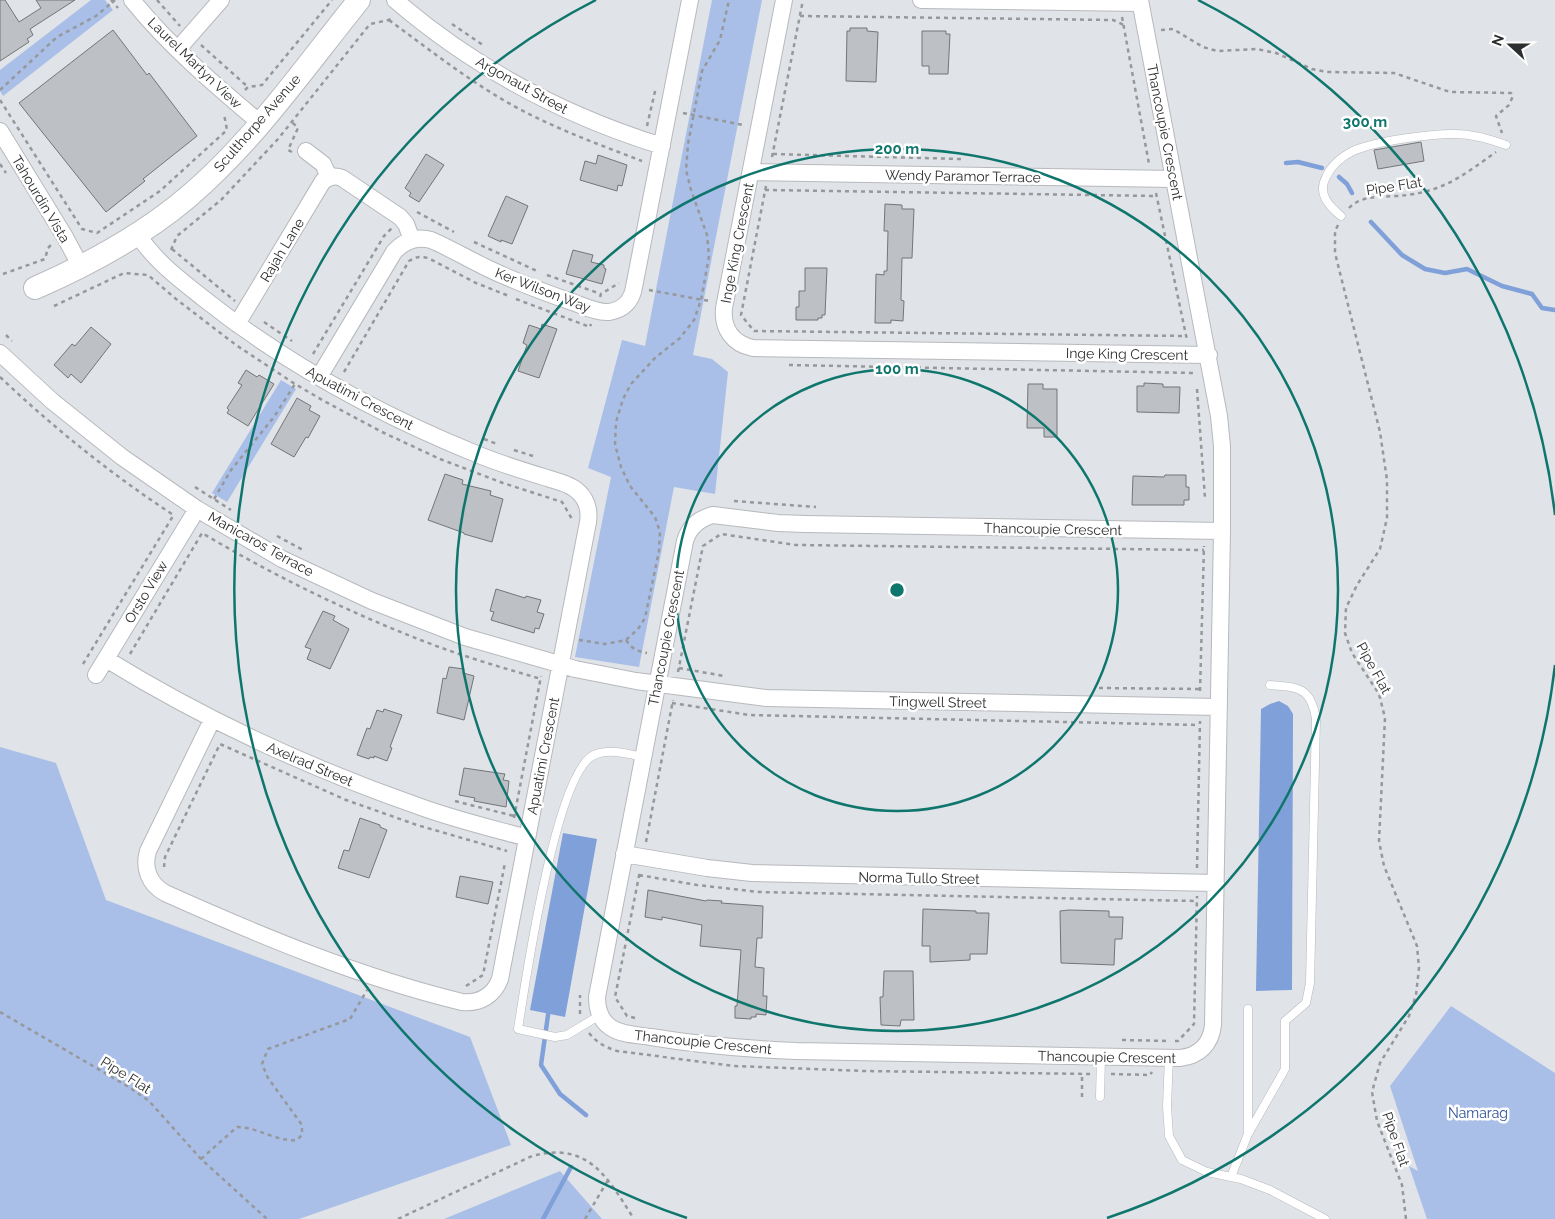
<svg xmlns="http://www.w3.org/2000/svg" width="1555" height="1219" viewBox="0 0 1555 1219" font-family="Raleway,sans-serif">
<style>
.green{fill:#a9bfe8}
.water{fill:#80a0d9}
.lines{fill:none;stroke-linecap:round;stroke-linejoin:round}
.stream{stroke:#80a0d9;stroke-width:4.5}
.building{fill:#bdc0c4;stroke:#737579}
.lane-casing{stroke:#b7b9bd;stroke-width:9}
.street-casing{stroke:#b7b9bd;stroke-width:18}
.secondary-casing{stroke:#b7b9bd;stroke-width:24}
.path{stroke:#96989b;stroke-width:2.5;stroke-dasharray:4 4;stroke-linecap:butt}
.lane{stroke:#fff;stroke-width:8}
.street{stroke:#fff;stroke-width:16}
.secondary{stroke:#fff;stroke-width:22}
.ring{fill:none;stroke:#0f766e;stroke-width:2.5}
.labels{text-anchor:middle;stroke-width:5;stroke-linejoin:round;paint-order:stroke}
.street-label{font-size:14px;fill:#2d2e2f;stroke:#fff}
.park-label{font-size:14px;fill:#2d5197;stroke:#fff}
.centre{fill:#0f766e;stroke:#fff;stroke-width:2.5}
.ring-label{font-size:15px;text-anchor:middle;font-weight:bold;fill:#0f766e;stroke:#fff;stroke-width:5;stroke-linejoin:round;paint-order:stroke}
</style>
<rect width="100%" height="100%" fill="#e0e3e7"/>
<path class="green" d="M91,0H105L113,10L3,96L0,91V70Z
M712,0H762L693,355L712,359L728,372L715,494L674,487L639,667L575,657L611,477L588,468L622,340L645,346Z
M281,380L296,389L227,502L212,493Z
M0,747L56,763L106,900L470,1037L511,1145L299,1219H0Z
M1451,1006L1555,1073V1219H1427L1409,1166L1418,1171L1390,1086Z
M560,1171L602,1219H444Z"/>
<path class="water" d="M1279,701L1288,706L1293,714L1292,990L1256,991L1261,709L1270,704Z
M563,833L597,839L565,1017L530,1010Z"/>
<g class="lines">
<path class="stream" d="M1286,163L1298,162L1322,168
M1339,177L1347,184L1352,193
M1371,222L1402,255L1425,269L1445,273L1467,269L1502,286L1532,294L1542,308L1555,310
M549,1008L541,1065L560,1094L586,1115
M543,1219L571,1167"/>
</g>
<path class="building" d="M0,0H5L19,22L41,8L36,0H75L30,29L33,35L27,39L29,42L0,61Z
M850,28H867V31L878,32L876,82L846,81L847,31H850Z
M113,30L147,75L149,73L197,136L143,179L145,181L106,212L19,103Z
M922,31H946V34H950L948,74H929V66H922Z
M1421,142L1424,161L1378,169L1374,150Z
M426,154L444,165L419,202L409,196L411,193L405,188Z
M598,155L627,165L622,186L618,185L617,191L580,180L585,161L596,164Z
M506,196L528,206L512,244L501,240V242L488,236Z
M885,204L902,205V209H914L912,258H902L901,300L904,301L903,321L891,320V323H875L876,274L884,275V271H887L888,231H884Z
M573,250L593,255L591,262L604,265V268L606,269L602,284L566,274Z
M805,268H827L825,315H822V318H818V320H796V307H799V291H805Z
M542,324L557,329L539,378L518,371L527,345L523,343L529,325L541,329Z
M91,327L111,344L81,383L71,374L68,378L54,365L72,344L75,346Z
M246,370L257,377L259,375L274,384L248,426L227,413L229,410L227,408L242,385L238,383Z
M1144,383L1163,384V387H1180L1179,413L1137,412V386H1144Z
M1028,384H1043V389H1057V437H1044V428H1027Z
M297,398L311,406L309,410L320,416L308,438L306,437L294,457L271,444Z
M445,474L463,480L462,484L491,491L490,495L503,499L492,542L464,534V533L428,520Z
M1165,475H1186V487H1189V500H1184V505H1132L1133,476L1164,477Z
M496,589L525,598L526,596L541,600L537,612L544,614L539,629L535,628L534,633L491,620L494,612L490,611Z
M323,611L335,616L333,620L349,629L330,669L307,659L311,649L305,647Z
M449,667L464,669L463,673L474,676L464,720L437,713L443,678L446,679Z
M384,709L402,715L390,747L392,748L387,761L374,756V758L370,757L369,759L357,755L367,728L370,729L377,710L383,712Z
M464,768L505,774L503,780L509,781L506,807L474,801L475,798L459,795Z
M360,818L380,825V827L387,830L369,878L338,868L344,850L349,851Z
M460,876L493,882L488,904L456,897Z
M648,890L706,901L707,900L722,901L721,903L763,906L762,938H757L755,967L764,968L763,996H767L766,1015L756,1014V1017H751V1019L735,1018V1006H737L741,950L700,946L702,925L662,917V920L645,917Z
M923,909L976,911V913H989L987,954H970V960L930,962V946H922Z
M1069,910L1109,911V917H1123L1122,939H1115L1114,965L1061,963L1060,911Z
M884,971H913L914,1020H901L900,1026L881,1025L880,997H883Z"/>
<g class="lines">
<defs>
<path id="lane" d="M1341,216C1329,206 1317,194 1326,177C1331,166 1341,157 1353,151C1376,141 1429,134 1454,134C1473,134 1489,139 1506,145
M600,1015L567,1035L555,1037L518,1029C525,984 556,772 594,755C609,748 629,754 643,757
M1169,1057L1167,1106L1169,1136L1182,1160L1207,1172L1241,1179L1270,1190L1325,1219
M1100,1097L1101,1057
M1248,1134L1285,1069V1021L1306,1003L1310,983L1316,719C1311,687 1298,687 1270,685
M1231,1177L1248,1134V1009"/>
<path id="street" d="M132,0C169,46 215,85 260,123
M395,0C474,68 562,115 662,146
M784,0L724,308C722,329 733,344 753,348L1209,355
M921,0L1140,3
M1140,0L1219,416L1222,446V531
M178,49L221,0
M0,131L65,237L81,267
M306,151L323,164L329,177
M751,172L1174,179
M138,235C155,261 179,279 203,298C286,364 380,415 479,455C501,464 524,471 547,478C556,481 567,483 575,489C586,497 590,509 588,522L500,979C494,995 480,1004 462,1002C359,977 261,936 165,893C149,884 143,868 148,851L212,720
M237,324L323,181C329,177 334,175 342,178L400,217L406,224L412,240
M0,353L52,401L122,457L197,509L282,559L372,601L465,637L545,660L575,669L636,681L766,698L1219,707
M319,377L394,252C404,241 416,236 431,240C450,248 468,259 487,268C514,281 543,292 572,302C584,306 597,313 609,312C624,310 632,300 634,287L690,0
M713,515L778,523L805,524L1222,531L1213,1025C1211,1044 1199,1056 1180,1058L796,1051C747,1049 699,1045 651,1037C638,1035 621,1035 610,1027C600,1020 597,1008 597,997L685,541C689,527 698,519 713,515Z
M106,659C205,720 309,768 418,806C453,819 491,828 527,838
M96,675L197,509
M624,854L707,868L752,873L1216,883"/>
<path id="secondary" d="M35,288C90,264 142,236 188,197C253,142 305,67 359,0"/>
</defs>
<use href="#lane" class="lane-casing"/>
<use href="#street" class="street-casing"/>
<use href="#secondary" class="secondary-casing"/>
<path class="path" d="M111,0L118,8
M157,0L180,26
M800,16L1113,20L1124,25
M1122,17L1149,164
M389,20C427,48 464,77 505,101C548,126 595,143 642,161
M452,24L483,45
M1161,30L1173,29L1203,47L1217,51L1257,49L1266,51L1276,53L1312,69L1327,72L1394,73L1450,92L1511,93L1513,96L1509,105L1496,116L1502,133
M201,45L248,87
M0,90L57,37L96,16L115,0
M245,90L248,87L262,85L332,0
M0,100L82,229L97,233L160,191L227,130L224,114
M683,113L743,125
M647,126L656,87
M292,152L288,150L298,128L292,122
M773,154L961,159
M772,157L803,0
M0,164L6,173
M766,186L741,315L754,331L1186,336
M765,190L1156,196
M1156,193L1187,340
M1349,208C1363,193 1388,198 1407,195C1446,190 1465,174 1496,152
M417,212L454,232
M1338,225L1335,231V253L1380,432L1387,480V518L1380,549L1357,585L1346,608L1345,633L1352,653L1379,694L1385,718L1379,841L1384,866L1417,946L1419,968L1416,995L1409,1016L1380,1063L1372,1092L1377,1121L1402,1185L1406,1219
M474,242L537,271
M172,249L235,301
M171,250L177,236L221,200L278,139L370,24L389,20L392,16
M3,274L45,259L48,248L51,245L50,243
M547,275L601,294
M649,290L709,301
M600,297L601,294L619,283
M516,299L590,327L591,324
M54,306L124,273L148,275L176,299L236,345L295,384L324,401L382,432L440,459L503,483L562,502L572,519
M264,322L292,341
M6,335L12,341
M313,354L384,236L392,228
M789,365L1194,373
M344,372L409,261C416,257 420,256 428,258L476,283L509,296
M0,377C54,428 112,475 175,516
M1197,389L1205,498
M484,439L497,444
M514,450L533,456
M195,487L231,510
M214,499L231,470L274,417L295,384
M734,501L816,507
M277,536L303,550
M579,640L605,644L626,640L638,629L645,618L659,551L660,532L655,517L630,486L621,467L615,444L616,422L623,399L631,384L655,358L680,338L694,320L701,300L709,256L707,235L691,190L686,170L688,144L702,71L720,40L729,0
M626,640C632,649 637,651 647,653
M130,654L202,533C278,578 356,616 439,647C472,659 507,669 541,679
M83,664L173,516
M679,668L724,676
M678,672L703,546L721,534L796,545L1204,550
M1099,688L1200,689
M1200,691L1204,546
M672,703L749,715L1199,725
M455,801L514,816
M514,818L541,676
M646,842L673,700
M164,867L165,857L220,744L346,800L417,825L507,851
M1197,868L1200,721
M639,875L697,885L759,892L1196,901
M466,986L483,975L505,863
M0,1012L129,1087L149,1101L201,1159L267,1219
M580,1014V995
M635,1018L627,1016L615,997L640,871
M589,1033C597,1043 605,1047 617,1051L734,1066L864,1071L1091,1074
M1122,1040L1169,1041
M1175,1041H1178L1194,1024L1197,896
M1111,1074L1150,1075L1152,1072
M1082,1097V1074
M201,1159L237,1127C258,1127 276,1142 297,1140L302,1135V1125L268,1078L262,1064L268,1049L350,1019L367,990
M398,1219L532,1156C589,1141 607,1177 634,1219
M585,1219L608,1180"/>
<use href="#lane" class="lane"/>
<use href="#street" class="street"/>
<use href="#secondary" class="secondary"/>
</g>
<g class="ring">
<circle cx="897" cy="590" r="221"/>
<circle cx="897" cy="590" r="441"/>
<path d="M1555 665A662 662 0 0 1 1107 1218M687 1218A662 662 0 0 1 596 0M1198 0A662 662 0 0 1 1555 515"/>
</g>
<g class="labels">
<g class="street-label">
<text transform="translate(195 63) rotate(44)" y="5">Laurel Martyn View</text>
<text transform="translate(522 85) rotate(29)" y="5">Argonaut Street</text>
<text transform="translate(257 123) rotate(-49)" y="5">Sculthorpe Avenue</text>
<text transform="translate(1165 132) rotate(79)" y="5">Thancoupie Crescent</text>
<text transform="translate(963 176) rotate(1)" y="5">Wendy Paramor Terrace</text>
<text transform="translate(1394 186) rotate(-9)" y="5">Pipe Flat</text>
<text transform="translate(41 199) rotate(59)" y="5">Tahourdin Vista</text>
<text transform="translate(737 243) rotate(-79)" y="5">Inge King Crescent</text>
<text transform="translate(282 250) rotate(-59)" y="5">Rajah Lane</text>
<text transform="translate(543 290) rotate(21)" y="5">Ker Wilson Way</text>
<text transform="translate(1127 354) rotate(1)" y="5">Inge King Crescent</text>
<text transform="translate(360 398) rotate(28)" y="5">Apuatimi Crescent</text>
<text transform="translate(1053 529) rotate(1)" y="5">Thancoupie Crescent</text>
<text transform="translate(261 544) rotate(29)" y="5">Manicaros Terrace</text>
<text transform="translate(146 592) rotate(-59)" y="5">Orsto View</text>
<text transform="translate(666 638) rotate(-79)" y="5">Thancoupie Crescent</text>
<text transform="translate(1374 668) rotate(61)" y="5">Pipe Flat</text>
<text transform="translate(938 702) rotate(1)" y="5">Tingwell Street</text>
<text transform="translate(543 756) rotate(-79)" y="5">Apuatimi Crescent</text>
<text transform="translate(310 764) rotate(23)" y="5">Axelrad Street</text>
<text transform="translate(919 878) rotate(1)" y="5">Norma Tullo Street</text>
<text transform="translate(703 1042) rotate(6)" y="5">Thancoupie Crescent</text>
<text transform="translate(1107 1057) rotate(1)" y="5">Thancoupie Crescent</text>
<text transform="translate(126 1075) rotate(32)" y="5">Pipe Flat</text>
<text transform="translate(1396 1139) rotate(71)" y="5">Pipe Flat</text>
</g>
<g class="park-label">
<text x="1478" y="1118">Namarag</text>
</g>
</g>
<circle cx="897" cy="590" r="8" class="centre"/>
<g class="ring-label">
<text x="1365" y="127">300 m</text>
<text x="897" y="154">200 m</text>
<text x="897" y="374">100 m</text>
</g>
<g transform="translate(1510 45) rotate(291)" stroke="#ffffff" stroke-width="4" paint-order="stroke">
<path d="M0-4L9 19L0 12L-9 19Z" fill="#2d2e2f"/>
<text y="-8" font-size="14" font-weight="bold" text-anchor="middle" fill="#2d2e2f">N</text>
</g>
</svg>
